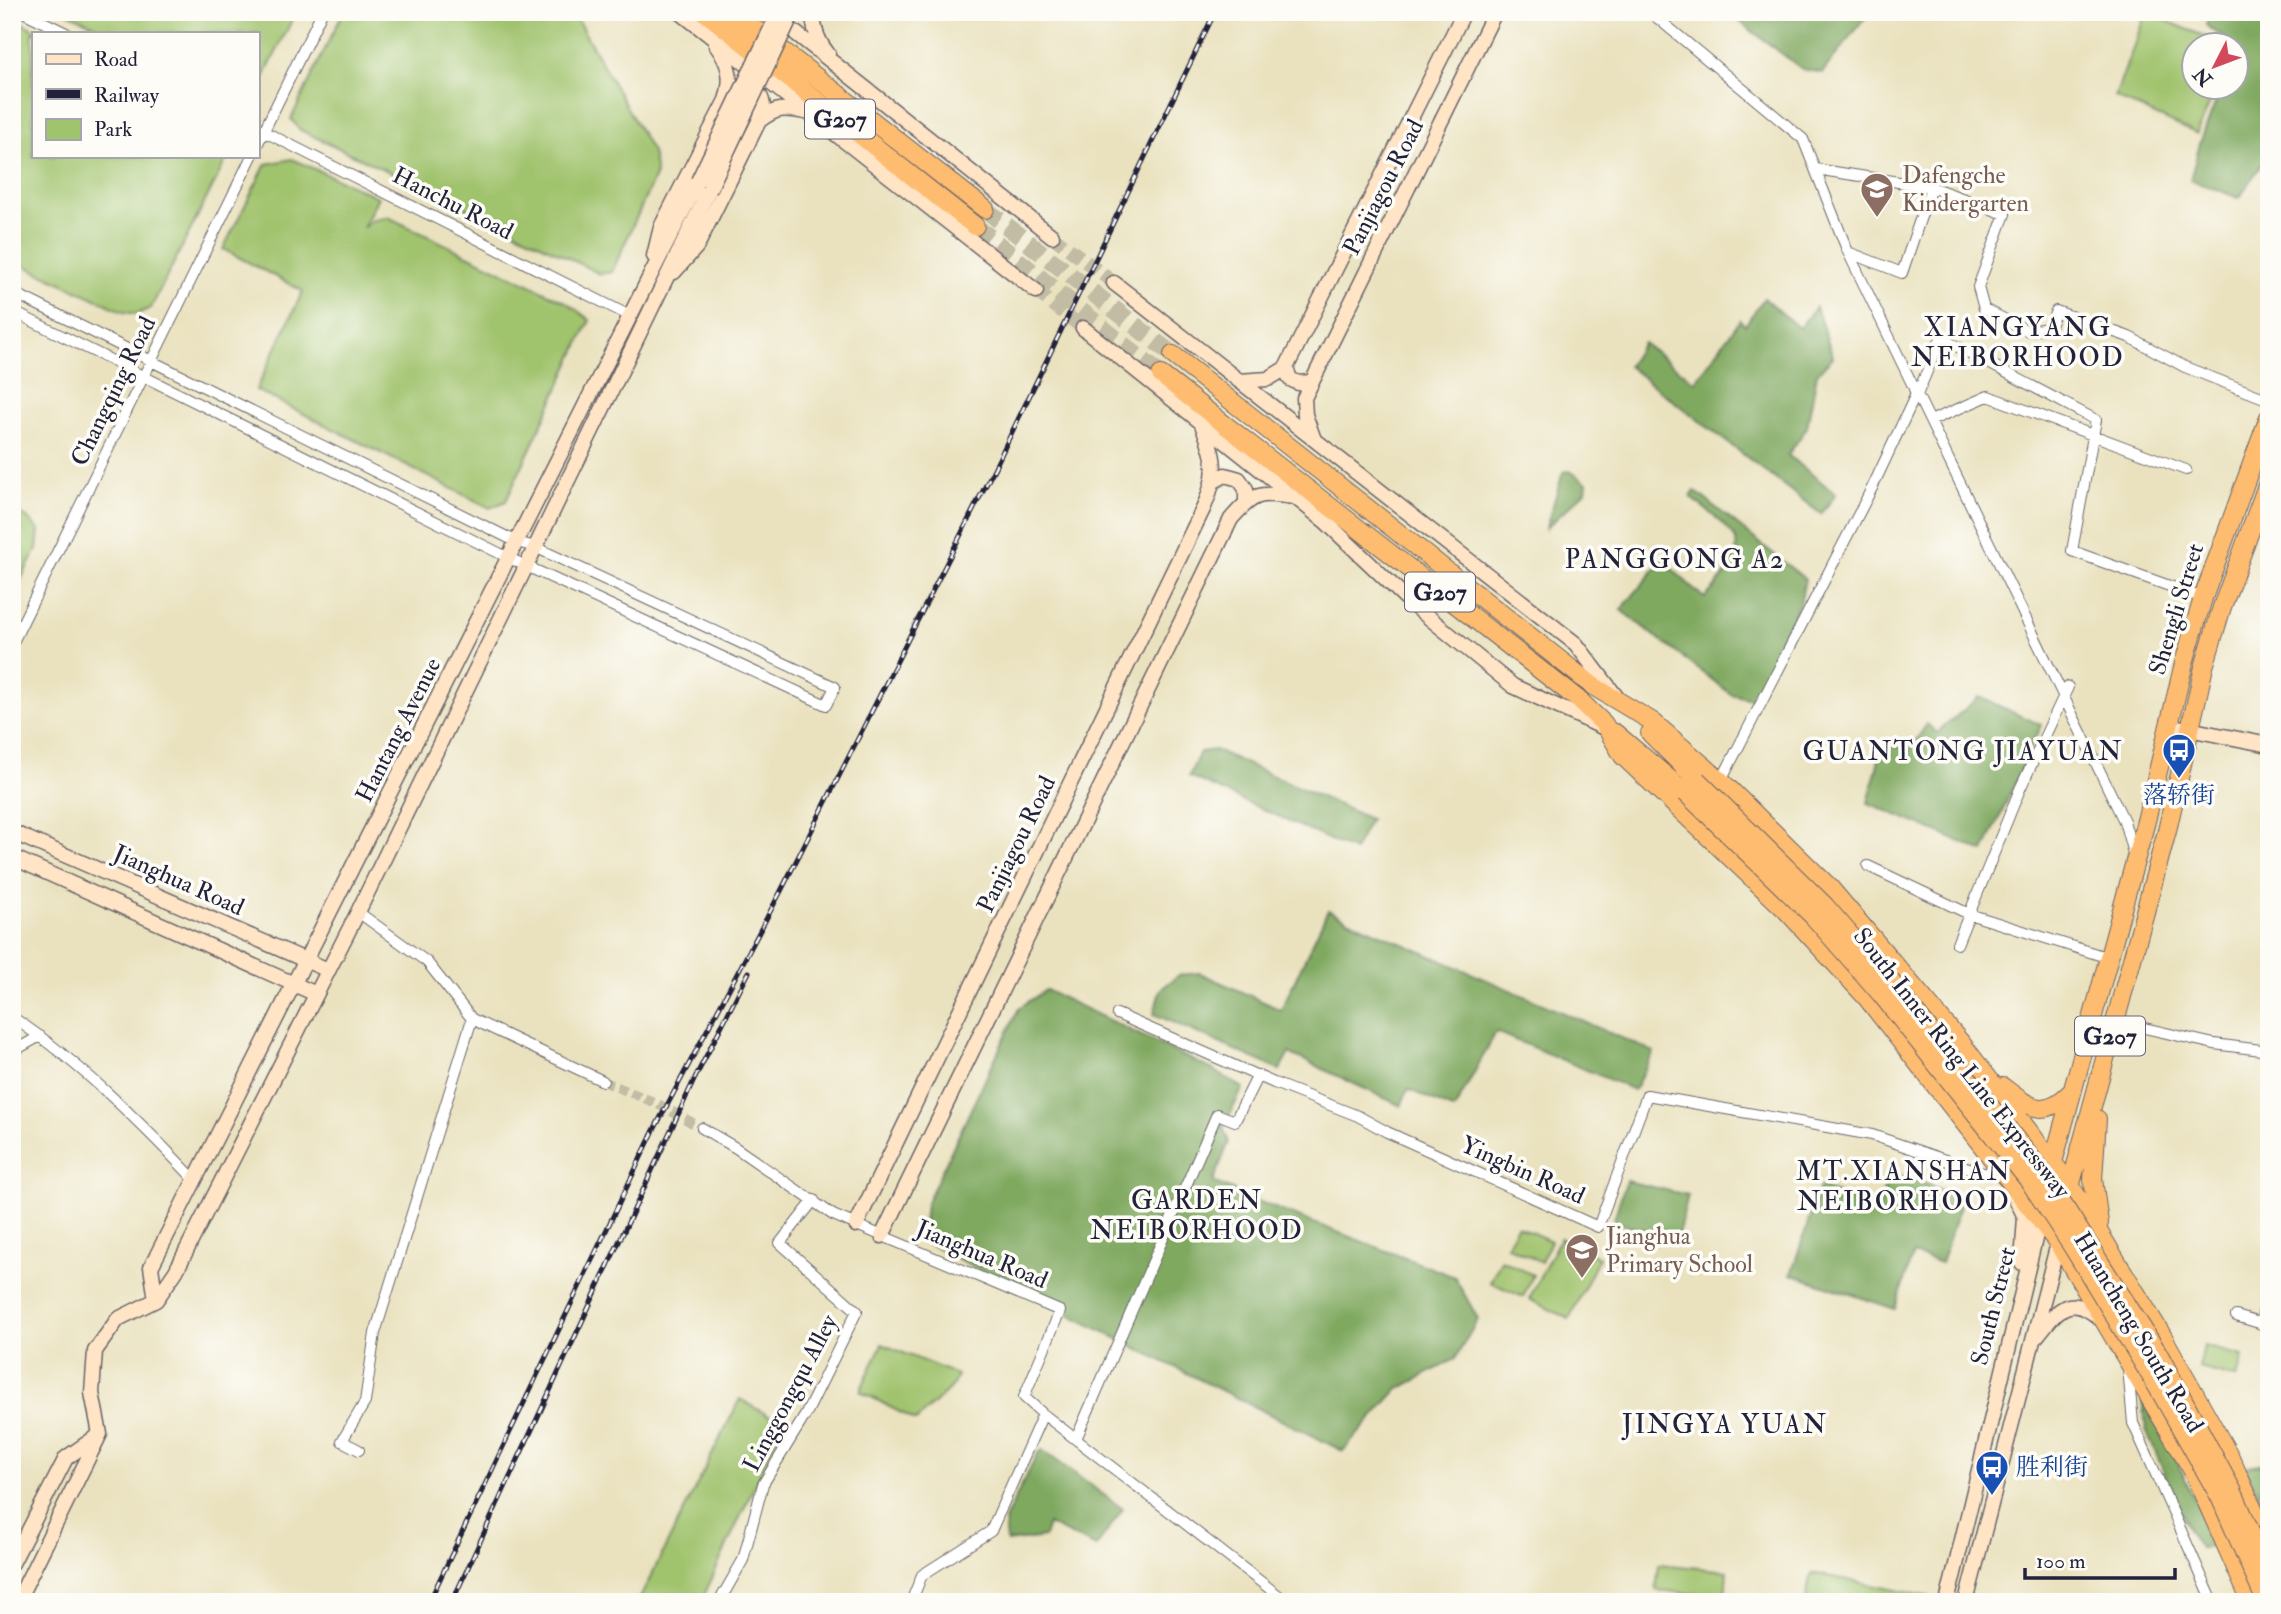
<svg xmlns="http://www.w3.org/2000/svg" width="2281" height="1614" viewBox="0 0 2281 1614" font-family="'IM FELL Double Pica','Noto Serif SC',serif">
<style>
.green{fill:#a0c36d;stroke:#617254;stroke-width:2}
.forest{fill:#80a960;stroke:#51664e;stroke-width:2}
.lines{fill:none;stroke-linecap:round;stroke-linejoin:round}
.street-tunnel{stroke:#c2bca5;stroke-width:10;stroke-dasharray:10 5;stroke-linecap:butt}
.secondary-tunnel{stroke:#c2bca5;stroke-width:14;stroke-dasharray:14 7;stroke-linecap:butt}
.highway-tunnel{stroke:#c2bca5;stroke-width:18;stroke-dasharray:18 9;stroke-linecap:butt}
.street-casing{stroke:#686569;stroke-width:12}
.secondary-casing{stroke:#686569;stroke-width:17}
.highway-casing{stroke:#686569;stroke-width:20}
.street{stroke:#fff;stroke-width:10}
.secondary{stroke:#ffe4c6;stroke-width:14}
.highway{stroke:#febc70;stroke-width:18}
.rail-casing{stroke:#22223b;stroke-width:5}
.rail{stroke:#fdfcf7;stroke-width:2.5;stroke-dasharray:8;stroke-linecap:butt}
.secondary-bridge-casing{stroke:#686569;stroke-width:17;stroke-linecap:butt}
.highway-bridge-casing{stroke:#686569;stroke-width:20;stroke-linecap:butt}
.secondary-bridge{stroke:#ffe4c6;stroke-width:14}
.highway-bridge{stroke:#febc70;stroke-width:18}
.labels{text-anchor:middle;stroke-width:7;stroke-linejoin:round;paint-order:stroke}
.shield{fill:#fdfcf7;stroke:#646373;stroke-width:2}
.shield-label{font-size:23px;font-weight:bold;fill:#22223b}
.education-label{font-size:24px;fill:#785e54;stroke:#fdfcf7;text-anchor:start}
.street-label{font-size:24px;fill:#22223b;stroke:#fdfcf7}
.transit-label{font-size:24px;fill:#164399;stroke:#fdfcf7}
.neighbourhood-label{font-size:26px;letter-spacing:2px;fill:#22223b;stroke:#fdfcf7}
</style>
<rect width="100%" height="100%" fill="#fdfcf7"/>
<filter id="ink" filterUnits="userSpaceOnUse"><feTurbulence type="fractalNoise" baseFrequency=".0143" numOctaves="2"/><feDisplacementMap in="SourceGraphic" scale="14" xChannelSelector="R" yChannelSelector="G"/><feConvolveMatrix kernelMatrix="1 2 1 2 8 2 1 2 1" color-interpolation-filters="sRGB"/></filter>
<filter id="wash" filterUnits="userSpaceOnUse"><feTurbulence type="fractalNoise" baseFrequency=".00686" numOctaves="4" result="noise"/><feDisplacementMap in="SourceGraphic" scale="28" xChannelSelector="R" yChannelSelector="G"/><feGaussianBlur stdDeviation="1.57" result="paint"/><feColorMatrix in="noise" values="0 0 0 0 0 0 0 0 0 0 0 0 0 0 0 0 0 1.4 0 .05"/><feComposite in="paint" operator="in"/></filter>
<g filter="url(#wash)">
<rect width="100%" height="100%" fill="#eae2bf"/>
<path class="green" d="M66,12H296L257,91V33H111Z
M343,12H573L652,152L656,174L612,272L600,274L507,227L300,130L291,119Z
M2152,15L2226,45L2194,46V88H2216L2197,134L2115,97L2144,18Z
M12,18L41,33H33V156H228L151,308L137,314L124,312L12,260Z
M292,159L378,197L363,228L372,220L388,217L566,302L590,320L506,501L490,508L256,390L303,291L223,249L266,164Z
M12,511L26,517L39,530L37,549L12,596Z
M1517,1226L1551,1241L1541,1262L1507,1246Z
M1560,1238L1599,1258L1569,1319L1529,1299Z
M1501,1260L1533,1275L1523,1297L1490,1282Z
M882,1344L957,1375L953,1385L916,1421L860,1391Z
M2204,1346L2243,1356L2237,1378L2199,1368Z
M740,1399L783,1424L701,1602H638Z
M1659,1564L1727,1571L1725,1597L1656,1590Z
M1812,1573L1931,1597L1930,1602H1805Z"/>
<path class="forest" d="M1727,12H1870L1822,73L1802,69Z
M2210,12H2269V153L2239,198L2190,180L2201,140L2221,88H2236V47L2206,25Z
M1764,298L1799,328L1816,307L1833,357L1817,373L1807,427L1788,455L1836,494L1821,514L1628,366L1643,343L1695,382L1740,320L1745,325Z
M1570,471L1587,483L1586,491L1546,528L1563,472Z
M1695,491L1805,579L1801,599L1760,691L1751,699L1731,694L1621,610L1662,560L1704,598C1717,587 1743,556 1735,538C1732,529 1700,505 1691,497Z
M1979,697L2041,725L1984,852L1868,803L1884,739L1908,752L1927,724L1937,733Z
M1215,750L1370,819L1354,851L1189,776L1200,752Z
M1328,910L1348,920L1654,1052L1634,1090L1496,1032L1454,1110L1408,1089L1401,1106L1289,1053L1280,1070L1154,1014L1160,990L1179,975L1200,973L1281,1010Z
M1046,990L1211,1069L1243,1088L1223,1128L1229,1142L1213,1182L1277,1209L1455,1277L1478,1319L1455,1359L1397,1390L1343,1451L922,1241L926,1204L1019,1008Z
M1890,1172L1963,1197L1941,1263L1913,1254L1895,1309L1791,1274L1820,1187L1878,1207Z
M1626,1181L1688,1195L1677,1239L1613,1222Z
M2142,1401L2168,1442L2214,1541L2208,1548H2200L2188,1529L2146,1430Z
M1042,1450L1123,1509L1096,1547L1048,1524L1044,1537L1007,1542L1005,1520L1037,1454Z
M2269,1464V1510L2244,1467Z"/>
</g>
<g filter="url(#ink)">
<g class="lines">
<path class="street-tunnel" d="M603,1081L656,1103L702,1128"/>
<path class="secondary-tunnel" d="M1052,236L1114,283
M1036,291L1083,328"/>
<path class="highway-tunnel" d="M985,209L1173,355
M975,226L1161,375"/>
<defs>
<path id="street" d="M23,12L66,33
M1650,12L1803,139L1848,252L2124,821L2134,857
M257,128L630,316
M257,145L322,12
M1815,169L1931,187L2005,214L1978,287L1984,309L2028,331L2049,328L2056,311L2129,337L2185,367L2269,400
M1848,252L1902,273L1931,187
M12,292L517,542L535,547L835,687L826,705L509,558L12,311
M1917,395L1941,338L2096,420L2072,551L2203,598
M1930,421L1988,396L2186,470
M12,644L252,156
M1721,781L1872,488L1916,394L1914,389
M1868,866L1969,914L2109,958
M358,912L427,962L472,1019L603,1081
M1957,944L2020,789L2068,687
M1117,1014L1274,1083L1358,1116L1387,1132L1598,1227L1647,1095L1872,1135L1989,1175L1994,1159
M12,1017C80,1062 140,1122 195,1180
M2114,1021L2214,1044L2269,1051
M12,1052L40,1036
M702,1128L736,1148L833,1215L1060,1311L1024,1397L1043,1414L1287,1602
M2236,1316L2269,1326
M2261,1324L2269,1284
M2128,1368L2133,1423L2213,1602
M1076,1439L1217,1114L1235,1121L1258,1075
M359,1450L342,1441L365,1402L375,1333L472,1019
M719,1602L743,1560L763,1484L806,1414L857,1311L780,1243L814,1200
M911,1602L922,1575L991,1531L1043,1414"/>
<path id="secondary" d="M680,12L1036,291
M769,12L1052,236
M813,12C813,27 818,42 828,54
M748,87L755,88C764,100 765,106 759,121
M654,256L661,227L726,100C733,78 730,64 716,45
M674,272L697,246L759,121C776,107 784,108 805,112
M1114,283L1576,644L1618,699
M1083,328L1325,521L1411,603L1513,686L1604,728
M1286,368L1290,379L1298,383L1311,382
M1239,381L1268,379L1286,368L1464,12
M1313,437L1305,415L1304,398L1495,12
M1214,481L1225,475L1239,479L1246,489V502
M2168,725L2269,745
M12,832L328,970
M12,857L316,994
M2014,1195L2025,1217L2022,1263
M856,1225L1204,507C1219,471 1216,458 1201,422
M882,1236L1231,519C1255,491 1260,493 1294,497
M156,1300L151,1267L698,181
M2036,1337C2056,1312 2069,1291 2099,1318
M12,1563L66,1458L99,1435
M17,1602L100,1434L92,1393L95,1351L118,1319L156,1300L176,1271L358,912L709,190
M1947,1602L2040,1218
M1966,1602L2058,1243"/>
<path id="highway" d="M705,12L975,226
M733,12L985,209
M1173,355L1593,686L1653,722L1721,781L1830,888L1962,1044L2070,1185L2163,1337L2230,1457L2269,1544
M1161,375L1580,701L1604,724L1623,756L1785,909L1867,998L2058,1243L2193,1471L2251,1602
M1615,733L1686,793
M1650,733L1697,780
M2003,1087C2030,1108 2044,1119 2071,1092
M2097,1119L2093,1179L2099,1223
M2051,1170L2146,821L2184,663L2203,598L2269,417
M2069,1191L2167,831L2204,667L2222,607L2269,480"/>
</defs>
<use href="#street" class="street-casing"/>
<use href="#secondary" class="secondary-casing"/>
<use href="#highway" class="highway-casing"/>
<use href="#street" class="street"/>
<use href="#secondary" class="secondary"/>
<use href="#highway" class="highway"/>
<defs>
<path id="rail" d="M429,1602L655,1128L781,891L998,461L1215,12
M452,1602L695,1078L749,972"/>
</defs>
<use href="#rail" class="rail-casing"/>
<use href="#rail" class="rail"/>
<defs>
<path id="secondary-bridge" d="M698,181L779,12
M709,190L793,12"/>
<path id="highway-bridge" d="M1697,780L1825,906L1892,983L2042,1172L2158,1353L2233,1492L2269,1574
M1686,793L1813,916L1881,994L2030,1182L2074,1249L2160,1391L2220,1497L2266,1602"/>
</defs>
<use href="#secondary-bridge" class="secondary-bridge-casing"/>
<use href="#highway-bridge" class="highway-bridge-casing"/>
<use href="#secondary-bridge" class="secondary-bridge"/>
<use href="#highway-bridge" class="highway-bridge"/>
</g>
</g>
<defs>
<symbol id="school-pin" viewBox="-11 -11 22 30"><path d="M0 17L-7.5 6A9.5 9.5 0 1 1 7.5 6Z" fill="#8d6e63" stroke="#fdfcf7"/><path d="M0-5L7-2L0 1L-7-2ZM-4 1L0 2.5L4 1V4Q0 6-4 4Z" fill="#fff"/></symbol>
<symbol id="bus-pin" viewBox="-11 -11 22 30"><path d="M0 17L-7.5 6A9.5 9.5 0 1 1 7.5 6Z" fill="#1a4fb4" stroke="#fdfcf7"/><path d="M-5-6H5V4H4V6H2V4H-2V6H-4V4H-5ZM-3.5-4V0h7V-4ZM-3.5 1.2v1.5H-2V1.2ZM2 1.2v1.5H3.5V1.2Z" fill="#fff"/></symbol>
</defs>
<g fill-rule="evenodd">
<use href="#school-pin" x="1858" y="170" width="38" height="52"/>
<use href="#bus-pin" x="2160" y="731" width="38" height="52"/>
<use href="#school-pin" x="1563" y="1231" width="38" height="52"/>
<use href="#bus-pin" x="1973" y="1448" width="38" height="52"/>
</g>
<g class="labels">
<g class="shield">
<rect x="805" y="99.5" width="70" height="39" rx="5"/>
<rect x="1405" y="572.5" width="70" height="39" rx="5"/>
<rect x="2075" y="1016.5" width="70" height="39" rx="5"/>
</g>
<g class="shield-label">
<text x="840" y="127">G207</text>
<text x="1440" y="600">G207</text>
<text x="2110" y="1044">G207</text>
</g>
<g class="education-label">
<text x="1902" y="183">Dafengche<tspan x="1902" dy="28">Kindergarten</tspan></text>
<text x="1606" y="1244">Jianghua<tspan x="1606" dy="28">Primary School</tspan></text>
</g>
<g class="street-label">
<text transform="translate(1383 187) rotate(-63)" y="8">Panjiagou Road</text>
<text transform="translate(453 203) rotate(27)" y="8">Hanchu Road</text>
<text transform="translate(113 391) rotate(-64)" y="8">Changqing Road</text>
<text transform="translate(2176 609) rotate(-73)" y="8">Shengli Street</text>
<text transform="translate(398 730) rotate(-63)" y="8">Hantang Avenue</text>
<text transform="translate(1016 844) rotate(-64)" y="8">Panjiagou Road</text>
<text transform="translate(179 880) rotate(24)" y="8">Jianghua Road</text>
<text transform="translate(1962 1063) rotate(52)" y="8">South Inner Ring Line Expressway</text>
<text transform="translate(1523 1170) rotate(24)" y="8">Yingbin Road</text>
<text transform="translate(982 1254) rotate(23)" y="8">Jianghua Road</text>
<text transform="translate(1993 1306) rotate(-76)" y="8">South Street</text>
<text transform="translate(2139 1332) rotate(59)" y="8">Huancheng South Road</text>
<text transform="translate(790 1393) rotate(-62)" y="8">Linggongqu Alley</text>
</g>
<g class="transit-label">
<text x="2179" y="803">落轿街</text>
<text x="2016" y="1475" text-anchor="start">胜利街</text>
</g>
<g class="neighbourhood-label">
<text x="2018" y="336">XIANGYANG<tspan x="2018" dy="30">NEIBORHOOD</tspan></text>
<text x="1675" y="568">PANGGONG A2</text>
<text x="1963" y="760">GUANTONG JIAYUAN</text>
<text x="1904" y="1180">MT.XIANSHAN<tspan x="1904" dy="30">NEIBORHOOD</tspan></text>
<text x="1197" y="1209">GARDEN<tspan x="1197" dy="30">NEIBORHOOD</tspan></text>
<text x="1725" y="1433">JINGYA YUAN</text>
</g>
</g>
<rect width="2281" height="1614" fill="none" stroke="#fdfcf7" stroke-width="42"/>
<rect x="32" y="32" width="228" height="126" fill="#fdfcf7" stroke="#a5a5ac" stroke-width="2"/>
<rect x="46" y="54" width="35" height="10" fill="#ffe4c6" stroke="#a5a5ac" stroke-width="2"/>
<text x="94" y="66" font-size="21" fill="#22223b">Road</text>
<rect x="46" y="89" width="35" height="10" fill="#22223b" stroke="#a5a5ac" stroke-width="2"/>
<text x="94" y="102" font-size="21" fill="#22223b">Railway</text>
<rect x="46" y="119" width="35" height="21" fill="#a0c36d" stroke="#a5a5ac" stroke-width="2"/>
<text x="94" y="136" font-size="21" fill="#22223b">Park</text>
<g transform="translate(2215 66) rotate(228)"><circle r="33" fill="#fdfcf7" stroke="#a5a5ac" stroke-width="2"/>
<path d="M0-5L12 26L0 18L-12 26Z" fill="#d1495b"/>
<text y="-10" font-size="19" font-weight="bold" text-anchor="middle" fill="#22223b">N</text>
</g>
<path d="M2025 1568v10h150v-10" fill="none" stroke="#22223b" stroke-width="3.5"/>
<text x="2036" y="1568" font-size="21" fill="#22223b" stroke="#fdfcf7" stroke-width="5" paint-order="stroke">100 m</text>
</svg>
